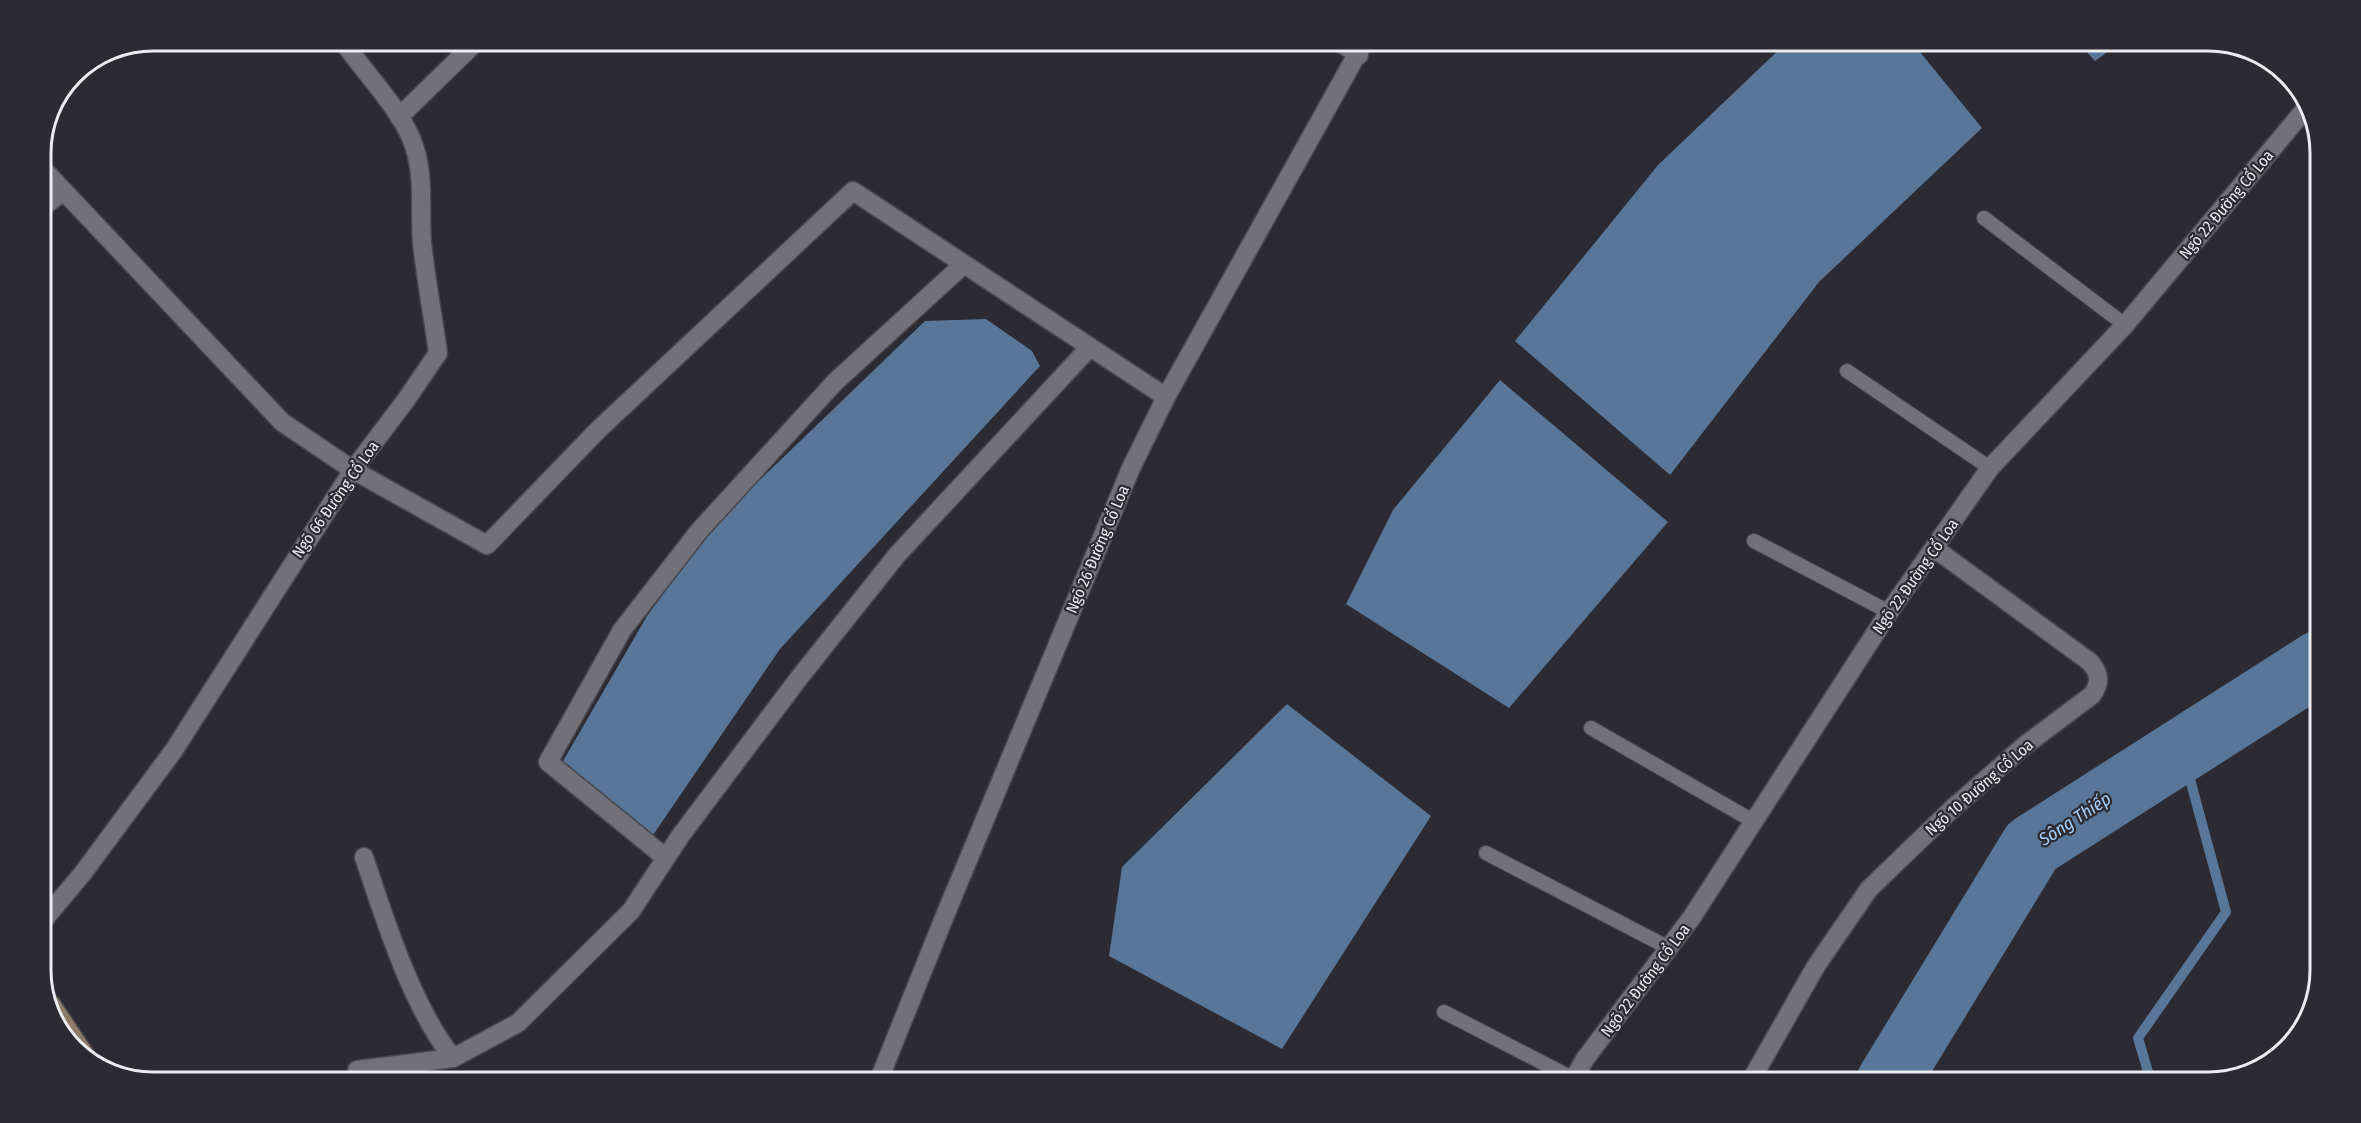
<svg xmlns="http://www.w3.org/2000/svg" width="2361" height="1123" viewBox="0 0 2361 1123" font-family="'Fira Sans Condensed',sans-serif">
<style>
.water{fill:#587697}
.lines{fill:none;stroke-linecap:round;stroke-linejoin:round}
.stream{stroke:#587697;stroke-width:10}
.river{stroke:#587697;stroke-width:64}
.lane-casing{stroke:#48474d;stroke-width:16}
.street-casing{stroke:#48474d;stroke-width:21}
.secondary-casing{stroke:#48474d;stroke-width:21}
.lane{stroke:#727079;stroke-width:14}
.street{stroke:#727079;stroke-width:18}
.secondary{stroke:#8c7c67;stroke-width:18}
.labels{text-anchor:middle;stroke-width:4.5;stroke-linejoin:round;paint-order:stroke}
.street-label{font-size:16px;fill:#ecebf0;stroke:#2c2a32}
.water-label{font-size:18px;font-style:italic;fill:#a9d0fb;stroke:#2c2a32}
.rim{fill:none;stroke:#ecebf0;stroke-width:3}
</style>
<rect width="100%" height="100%" fill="#2c2a32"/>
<path class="water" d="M1788,41H1911L1982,128L1819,282L1670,475L1515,341L1658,165Z
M2077,41H2123L2095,61Z
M986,319L1032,351L1040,366L780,649L651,838L563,761L647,616L716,522L925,321Z
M1500,380L1668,522L1509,708L1346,604L1393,510Z
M1287,704L1431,816L1282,1049L1109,956L1122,867Z"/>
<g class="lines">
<path class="stream" d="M2151,1082L2138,1038L2226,912L2182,750"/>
<path class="river" d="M1888,1082L2032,846L2320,662"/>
<defs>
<path id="lane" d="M1984,218L2125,325
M1847,371L1990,468
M1754,541L1889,612
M1591,728L1753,821
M1486,853L1669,948
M1444,1012L1574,1079"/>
<path id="street" d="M1336,40L1359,55
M399,117L478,40
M41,167L282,422L353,470L487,545L598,430L853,191L1166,397
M41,208L64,191
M364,857C385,920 412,1007 453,1058
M666,858L548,762L622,630L699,531L835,382L964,264
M41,923L83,873L174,750L353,470L406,400L438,353C433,316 426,280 422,243C419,207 426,173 411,138C397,105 363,71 342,40
M357,1070L453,1058L518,1023L631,911L681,835L799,678L897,555L1090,347
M878,1082L946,913L1131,468L1166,397L1365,40
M1572,1082L1585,1059L1692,917L1889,612L1990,468L2125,325L2307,107
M1750,1082L1816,966L1869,889L1953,808L2024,746L2092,695C2101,682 2100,674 2090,662L1934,548"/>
<path id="secondary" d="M51,1004L85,1055"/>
</defs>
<use href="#lane" class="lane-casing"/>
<use href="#street" class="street-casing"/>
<use href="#secondary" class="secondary-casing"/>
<use href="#lane" class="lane"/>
<use href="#street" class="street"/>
<use href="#secondary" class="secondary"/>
</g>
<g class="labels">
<g class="street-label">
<text transform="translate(2226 204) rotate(-50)" y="6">Ngõ 22 Đường Cổ Loa</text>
<text transform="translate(335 499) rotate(-55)" y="6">Ngõ 66 Đường Cổ Loa</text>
<text transform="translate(1097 549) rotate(-67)" y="6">Ngõ 26 Đường Cổ Loa</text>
<text transform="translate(1915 576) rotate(-55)" y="6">Ngõ 22 Đường Cổ Loa</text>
<text transform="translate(1979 787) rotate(-41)" y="6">Ngõ 10 Đường Cổ Loa</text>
<text transform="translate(1645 980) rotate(-53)" y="6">Ngõ 22 Đường Cổ Loa</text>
</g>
<g class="water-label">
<text transform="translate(2075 819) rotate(-33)" y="6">Sông Thiếp</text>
</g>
</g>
<path d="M0 0H2361V1123H0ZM153 51H2208A102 102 0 0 1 2310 153V970A102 102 0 0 1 2208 1072H153A102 102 0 0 1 51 970V153A102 102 0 0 1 153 51Z" fill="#2c2a32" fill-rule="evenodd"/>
<path class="rim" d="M153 51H2208A102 102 0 0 1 2310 153V970A102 102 0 0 1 2208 1072H153A102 102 0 0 1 51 970V153A102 102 0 0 1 153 51Z"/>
</svg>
